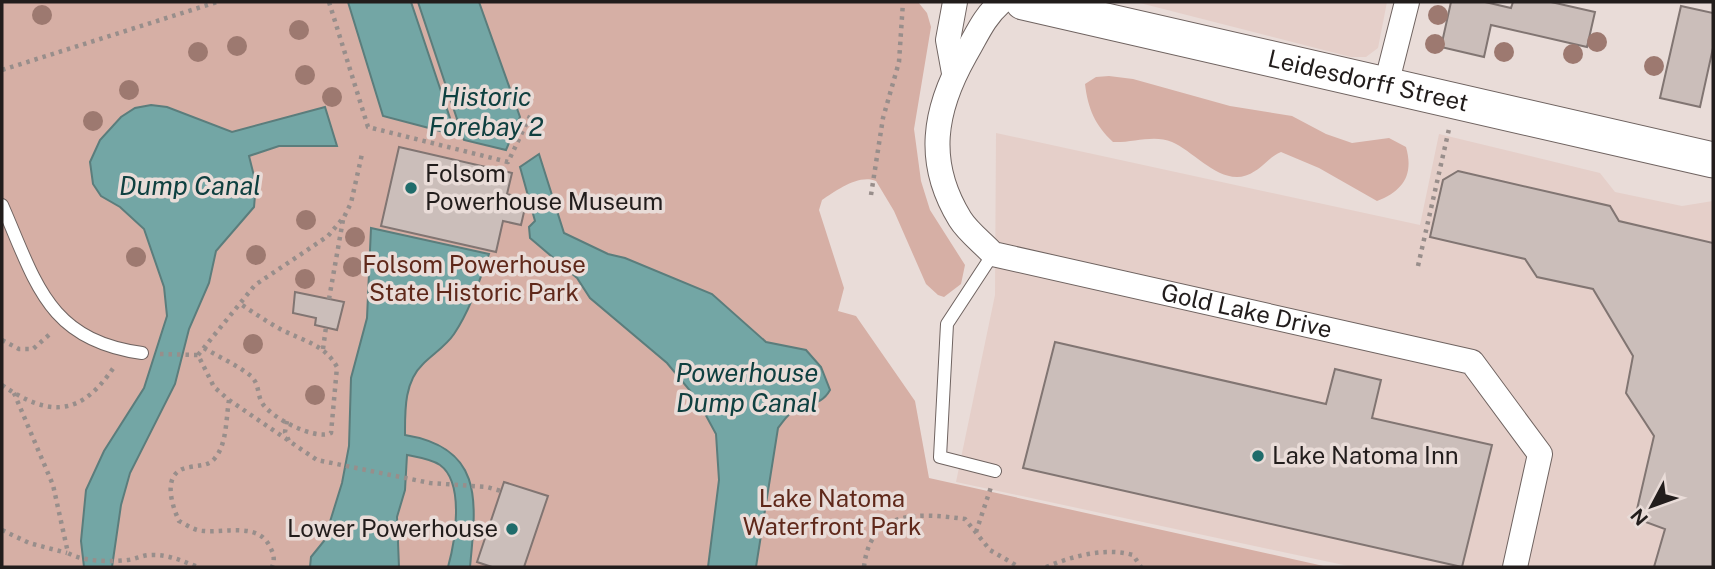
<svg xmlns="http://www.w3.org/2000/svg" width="1715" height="569" viewBox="0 0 1715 569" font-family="'Public Sans',sans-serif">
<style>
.built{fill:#e5cfc9}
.green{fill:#d6afa5}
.water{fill:#73a6a5;stroke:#5b7d7c;stroke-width:2}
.building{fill:#cbbeba;stroke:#817572;stroke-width:2}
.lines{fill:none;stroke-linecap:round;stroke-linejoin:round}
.lane-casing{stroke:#6f6360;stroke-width:14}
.street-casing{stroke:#6f6360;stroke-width:26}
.secondary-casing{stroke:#6f6360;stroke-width:37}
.path{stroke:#988e8b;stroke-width:4.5;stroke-dasharray:3.5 5;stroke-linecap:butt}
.lane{stroke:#fff;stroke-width:12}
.street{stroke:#fff;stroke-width:24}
.secondary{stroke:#fff;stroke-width:35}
.tree{fill:#9d7970}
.poi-dot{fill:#206c6b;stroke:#e9dcd8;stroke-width:2.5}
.labels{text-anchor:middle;stroke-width:7;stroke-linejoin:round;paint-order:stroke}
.street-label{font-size:24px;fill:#221d1c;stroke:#e9dcd8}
.poi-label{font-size:24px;fill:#221d1c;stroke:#e9dcd8;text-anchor:start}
.park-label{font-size:24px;fill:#5f281a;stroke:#e9dcd8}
.water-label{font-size:26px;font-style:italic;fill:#0f4040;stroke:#e9dcd8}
</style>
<rect width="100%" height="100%" fill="#e9dcd8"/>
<path class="built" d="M1136,2H1387L1378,48L1366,57H1351Z
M996,133L1420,225L1439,134L1600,173L1615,192L1682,206L1713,201V567H1353L956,482L995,295Z"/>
<path class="green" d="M2,2H918L927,13L931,27L914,129L921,181L930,210L965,265L961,284L944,297L938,295L926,284L894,211L876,181C858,174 836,191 822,200L819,210L844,288L838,311L856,316L915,401L929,478L1328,567H2Z
M1109,76L1133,79L1230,106L1292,116L1326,134L1352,143L1389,138L1406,147C1414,175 1403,191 1377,201L1319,168L1281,152C1269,157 1265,165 1255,171C1225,192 1196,152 1172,142C1154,134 1132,143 1113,142C1095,125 1088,109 1085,84L1096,77Z"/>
<path class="water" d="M348,2H411L452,124L448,133L383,116Z
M418,2H479L520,117L506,150L464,140Z
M151,105L167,107L232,132L325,107L337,146H279L249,156L256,184L254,207L216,251L209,283L189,329L175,384L130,473L121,505L112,567H84L81,541L86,490L104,451L144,388L167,316L164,287L144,229L120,207L101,196L93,184L90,162L100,140L121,117L135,108Z
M539,154L564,233L608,254L625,258L712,294L766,342L806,350L821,367L830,390C821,406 809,402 795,410C788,413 783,422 778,428L756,567H708L719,480L716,434L697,399L667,363L590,298L577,278L530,238L529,227L535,221L520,167Z
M371,228L489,254C479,282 470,310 454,334C446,346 433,354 423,364C404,382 405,411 405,435C485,448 476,503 470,567H448C455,542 465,483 440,465C431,459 417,457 407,455L405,490L397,517L399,567H310L311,557L324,541L342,483L349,446L351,378L367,318Z"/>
<path class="building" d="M1451,2H1485L1511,8L1513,2H1551L1595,12L1587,47L1491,25L1484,57L1441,47Z
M1681,6L1713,13V48L1700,107L1660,98Z
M399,147L512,173L507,194L527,199L521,225L503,221L496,252L381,226Z
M1458,171L1610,206L1619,221L1713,243V567H1654L1665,529L1635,518L1654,436L1626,393L1633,356L1593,289L1537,277L1525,259L1430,237L1443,180Z
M295,292L344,302L337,330L315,325L316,318L293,313Z
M1055,342L1326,404L1335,369L1381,380L1372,418L1492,445L1462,567L1023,468Z
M504,482L548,496L524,567H492L477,562Z"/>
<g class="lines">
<defs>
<path id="lane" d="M2,205C36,282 47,340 142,353
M993,254L947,324L940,457L995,471"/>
<g id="street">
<path id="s1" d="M1001,2C983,18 977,35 965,55C934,110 925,162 960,219C968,232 983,243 993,254L1472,362L1540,454L1515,567"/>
<path d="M954,73L948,40L955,2"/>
<path d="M1386,85L1407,2"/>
</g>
<g id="secondary">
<path id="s2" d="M1023,2L1713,160"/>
</g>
</defs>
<use href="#lane" class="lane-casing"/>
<use href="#street" class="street-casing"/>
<use href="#secondary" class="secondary-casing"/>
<path class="path" d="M329,2L368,127L508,162L531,114
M2,70L217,2
M871,195L883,118L899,62L903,2
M1418,266L1449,129
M329,299L343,220
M2,340L19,349H33L50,334
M204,348C219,357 237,365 251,376C259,384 257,391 261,401C268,417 316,441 331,433L337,367C325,345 304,341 282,330C267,322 253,312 239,303
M323,349L326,327
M160,354L198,355L214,387L229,400L317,460L430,483L487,487L501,491
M198,355L255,285L328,236L344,217L351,203L362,154
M2,385C50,418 81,416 114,367
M14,393L53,485L68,553C84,562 111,562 128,560C136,559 143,555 150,555C168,554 182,561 198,567
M229,400C226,418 227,444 215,458C209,466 200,465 190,467C161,471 171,503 179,521C187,525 195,531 204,531C225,533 259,522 270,547C274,554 275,560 272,567
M287,421L285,432L289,441
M2,530L29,543L67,553
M976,532L991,487
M864,567C870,509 919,513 965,519L990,550L1019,567
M1046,567C1073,556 1105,547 1133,555L1141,567"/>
<use href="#lane" class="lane"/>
<use href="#street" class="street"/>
<use href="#secondary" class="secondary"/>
</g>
<g class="tree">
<circle cx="42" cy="15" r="10"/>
<circle cx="1438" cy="15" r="10"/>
<circle cx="299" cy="30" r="10"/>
<circle cx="1597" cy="42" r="10"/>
<circle cx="1435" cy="44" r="10"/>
<circle cx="237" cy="46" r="10"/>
<circle cx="198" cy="52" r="10"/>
<circle cx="1504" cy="52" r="10"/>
<circle cx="1573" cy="54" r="10"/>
<circle cx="1654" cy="66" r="10"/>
<circle cx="305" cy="75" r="10"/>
<circle cx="129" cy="90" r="10"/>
<circle cx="332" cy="97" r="10"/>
<circle cx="93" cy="121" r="10"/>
<circle cx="306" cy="220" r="10"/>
<circle cx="355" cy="237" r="10"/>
<circle cx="256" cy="255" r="10"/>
<circle cx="136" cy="257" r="10"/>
<circle cx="353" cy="267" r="10"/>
<circle cx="305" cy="279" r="10"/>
<circle cx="253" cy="344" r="10"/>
<circle cx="315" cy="395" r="10"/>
</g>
<g class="poi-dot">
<circle cx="411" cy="188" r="7"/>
<circle cx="1258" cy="456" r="7"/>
<circle cx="512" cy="529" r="7"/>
</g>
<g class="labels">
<g class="street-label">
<text dy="8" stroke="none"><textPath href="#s2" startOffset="354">Leidesdorff Street</textPath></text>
<text dy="8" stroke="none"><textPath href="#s1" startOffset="546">Gold Lake Drive</textPath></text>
</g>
<g class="poi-label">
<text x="425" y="182">Folsom<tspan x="425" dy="28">Powerhouse Museum</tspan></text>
<text x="1272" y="464">Lake Natoma Inn</text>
<text x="498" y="537" text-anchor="end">Lower Powerhouse</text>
</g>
<g class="park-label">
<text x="474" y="273">Folsom Powerhouse<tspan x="474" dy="28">State Historic Park</tspan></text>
<text x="832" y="507">Lake Natoma<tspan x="832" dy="28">Waterfront Park</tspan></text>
</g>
<g class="water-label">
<text x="486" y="106">Historic<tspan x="486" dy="30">Forebay 2</tspan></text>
<text x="190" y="195">Dump Canal</text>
<text x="747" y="382">Powerhouse<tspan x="747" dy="30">Dump Canal</tspan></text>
</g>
</g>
<rect width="1715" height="569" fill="none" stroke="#221d1c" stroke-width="7"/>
<g transform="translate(1652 506) rotate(229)" stroke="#e9dcd8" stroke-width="5" paint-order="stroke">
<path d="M0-5L12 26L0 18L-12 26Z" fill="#221d1c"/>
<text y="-10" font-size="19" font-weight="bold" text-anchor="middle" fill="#221d1c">N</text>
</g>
</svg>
